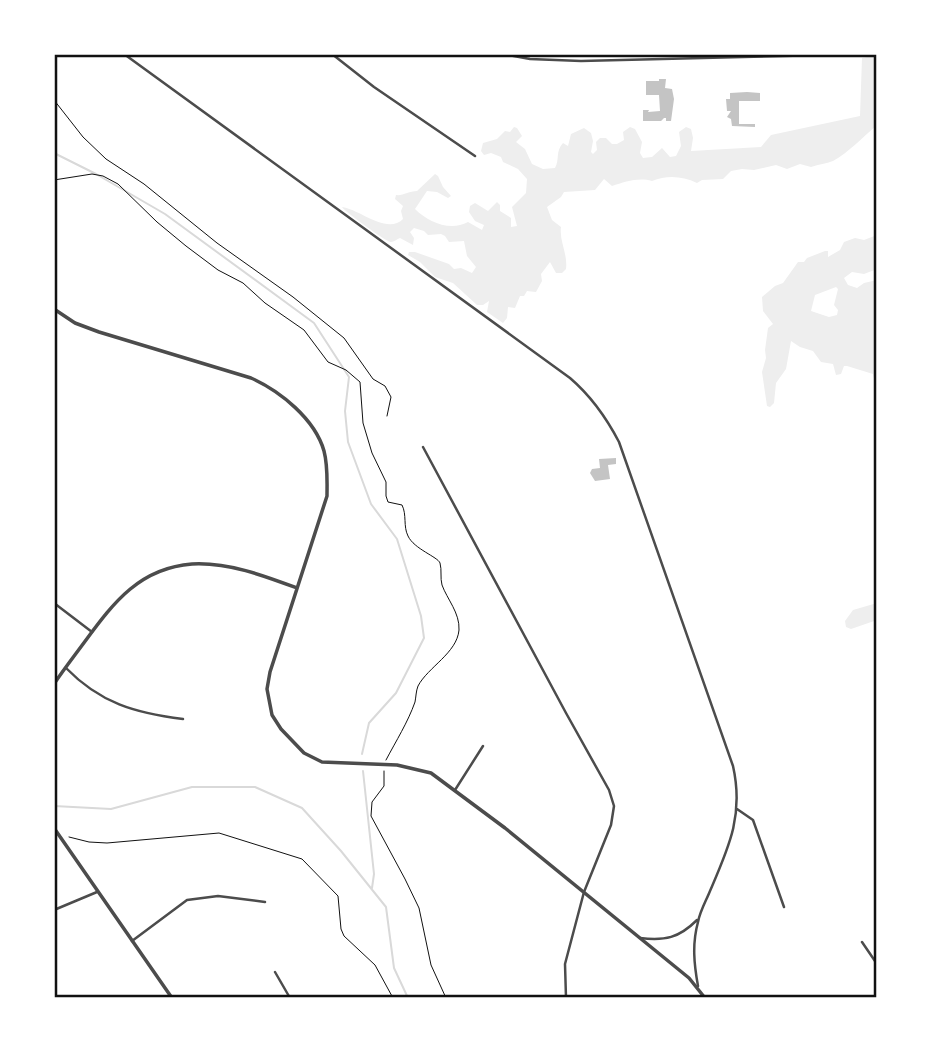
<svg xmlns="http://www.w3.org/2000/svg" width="931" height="1052" viewBox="0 0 931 1052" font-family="'Roboto Condensed',sans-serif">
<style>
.green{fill:#eee;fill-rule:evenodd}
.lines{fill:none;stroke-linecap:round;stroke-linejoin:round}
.stream{stroke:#d9d9d9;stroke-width:2}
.building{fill:#c4c4c4}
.path{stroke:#111;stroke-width:1}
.minor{stroke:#4c4c4c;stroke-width:2.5}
.tertiary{stroke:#4c4c4c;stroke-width:3.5}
.neatline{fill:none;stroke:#111;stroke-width:2.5}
</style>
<rect width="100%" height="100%" fill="#fff"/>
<path class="green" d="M877,55V125C862,138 849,152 833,161C826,164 819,164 811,167L800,164L787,169L776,165L754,170L742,169L731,171L723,179L702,180L697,183C682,176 667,175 652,181C638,177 625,182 612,186L604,179L595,190L564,192L561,197L547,207L552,220L561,227C559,241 568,254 566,269L562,273H556L550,262L541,274L542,281L536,292L527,291L524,296H520L515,308L508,307L507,318L503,323L487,312L489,301L483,305H477L453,283L435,277L420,262L408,255L409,252H415L449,264L454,269L461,268L472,273L476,267L467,256L464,241L449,242L445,236L441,234L428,235L424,231L414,228L410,232L414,238L413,245L400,238C397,239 394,242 391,242C388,243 345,212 342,207C359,209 387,235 403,219L401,211L403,206L395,199L396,195C403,196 409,191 417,191L435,174L438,176L443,187L451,196L448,198L437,192L427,191L415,209C428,222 450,232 468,222L482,230L484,225L475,221L469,212L470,206L475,203L488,211L497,202L500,205V211L511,218V227L517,226L512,207L526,193L527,179L518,169L503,162L501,157L491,153L484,155L481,151L483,143L497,139L505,131L510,132L514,127L517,128L522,136L516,142L525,149L532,164L543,169L555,168C560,159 555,152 563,143L568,146L571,134L584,128L591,133L593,141L591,152L593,154L597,150L596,142L600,138H606L612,144H617L624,140L623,132L630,127L635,129L642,142L640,153L643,158L652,157L662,148L670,157L676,156L681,146L679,132L686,127L691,129L693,138L691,151L761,147L771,135L860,116L862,58Z
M877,235V269L864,274L852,272L844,278L848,285L857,288L864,283L877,280V391L873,374L847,366H844L841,374L836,375L833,364L821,362L813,351L800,347L791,341L786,369L776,383L774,403L770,407L767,406L762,372L766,358L765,350L768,328L773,324L763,311L762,297L775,286L783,283L798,262H804L807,258L825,251H828V257L840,250L844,242L855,238L864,240ZM836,287L838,289L834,305L838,310L837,315L829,317L811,311L815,295Z
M877,603V620L851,629L846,627L845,621L853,610Z"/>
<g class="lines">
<path class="stream" d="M54,153L96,174L165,214L314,323L349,377L345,411L348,442L371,504L397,539L421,616L424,638L396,693L369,723L362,754
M363,771L374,874L372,888
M54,806L111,809L192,787H255L302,808L341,851L386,907L394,968L408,998"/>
</g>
<path class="building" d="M659,79H666L665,88L672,89L674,99L671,121H666V118H664L661,121H643V110H649L648,112L660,111L659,95H646V81H659Z
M747,92L760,93V101H739V124H755V127L732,126L731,119L727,117L731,111H727L726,99H730V93Z
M616,458V464L608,465L610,479L595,481L590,473L592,469L600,468L599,459Z"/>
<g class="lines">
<path class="path" d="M54,100L83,137L106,159L144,184L217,243L293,297L344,338L373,379L385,386L391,397L387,416
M54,180L92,174L103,176L118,184L157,222L186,246L218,270L243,283L265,303L304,330L328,362L346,370L360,382L363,423L372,453L386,482V496L388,502L402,505C407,515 403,526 408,536C414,549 438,557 440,563C442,570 440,578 442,585C447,599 460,613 459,630C457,653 428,667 418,686C416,691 416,697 415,702C408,722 396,741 386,760
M384,771V786L372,802L371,816L405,879L419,908L431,965L446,998
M69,837L89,842L107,843L219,833L302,859L338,896L341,929L344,936L375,965L393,998"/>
<path class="minor" d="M124,54L570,378C591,396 606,417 619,442L733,766C744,815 729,847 710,891C706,901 700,911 698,922C692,944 694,964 698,986
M332,54L374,87L475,156
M502,54L530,59L581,61L866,54
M423,447L566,713L609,790L614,806L611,825L584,892L565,964L566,998
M54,603L92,632
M66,668C100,703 135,713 183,719
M455,790L483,746
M737,809L753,820L784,907
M54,910L97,892
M640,938C665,941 679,938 697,920
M132,941L187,900L218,896L265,902
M862,942L877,964
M275,972L290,998"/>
<path class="tertiary" d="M54,309L75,323L99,332L251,378C280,391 315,419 324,451C328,466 327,481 327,496L270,672L267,689L272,715L281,729L304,753L322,762L397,765L431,773L505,828L689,978L705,998
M54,684C64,669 75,655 86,640C114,602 140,568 192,564C228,562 265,576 297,588
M54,828L172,998"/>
</g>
<rect width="931" height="1052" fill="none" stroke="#ffffff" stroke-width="112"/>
<rect x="56" y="56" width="819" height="940" class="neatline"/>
</svg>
